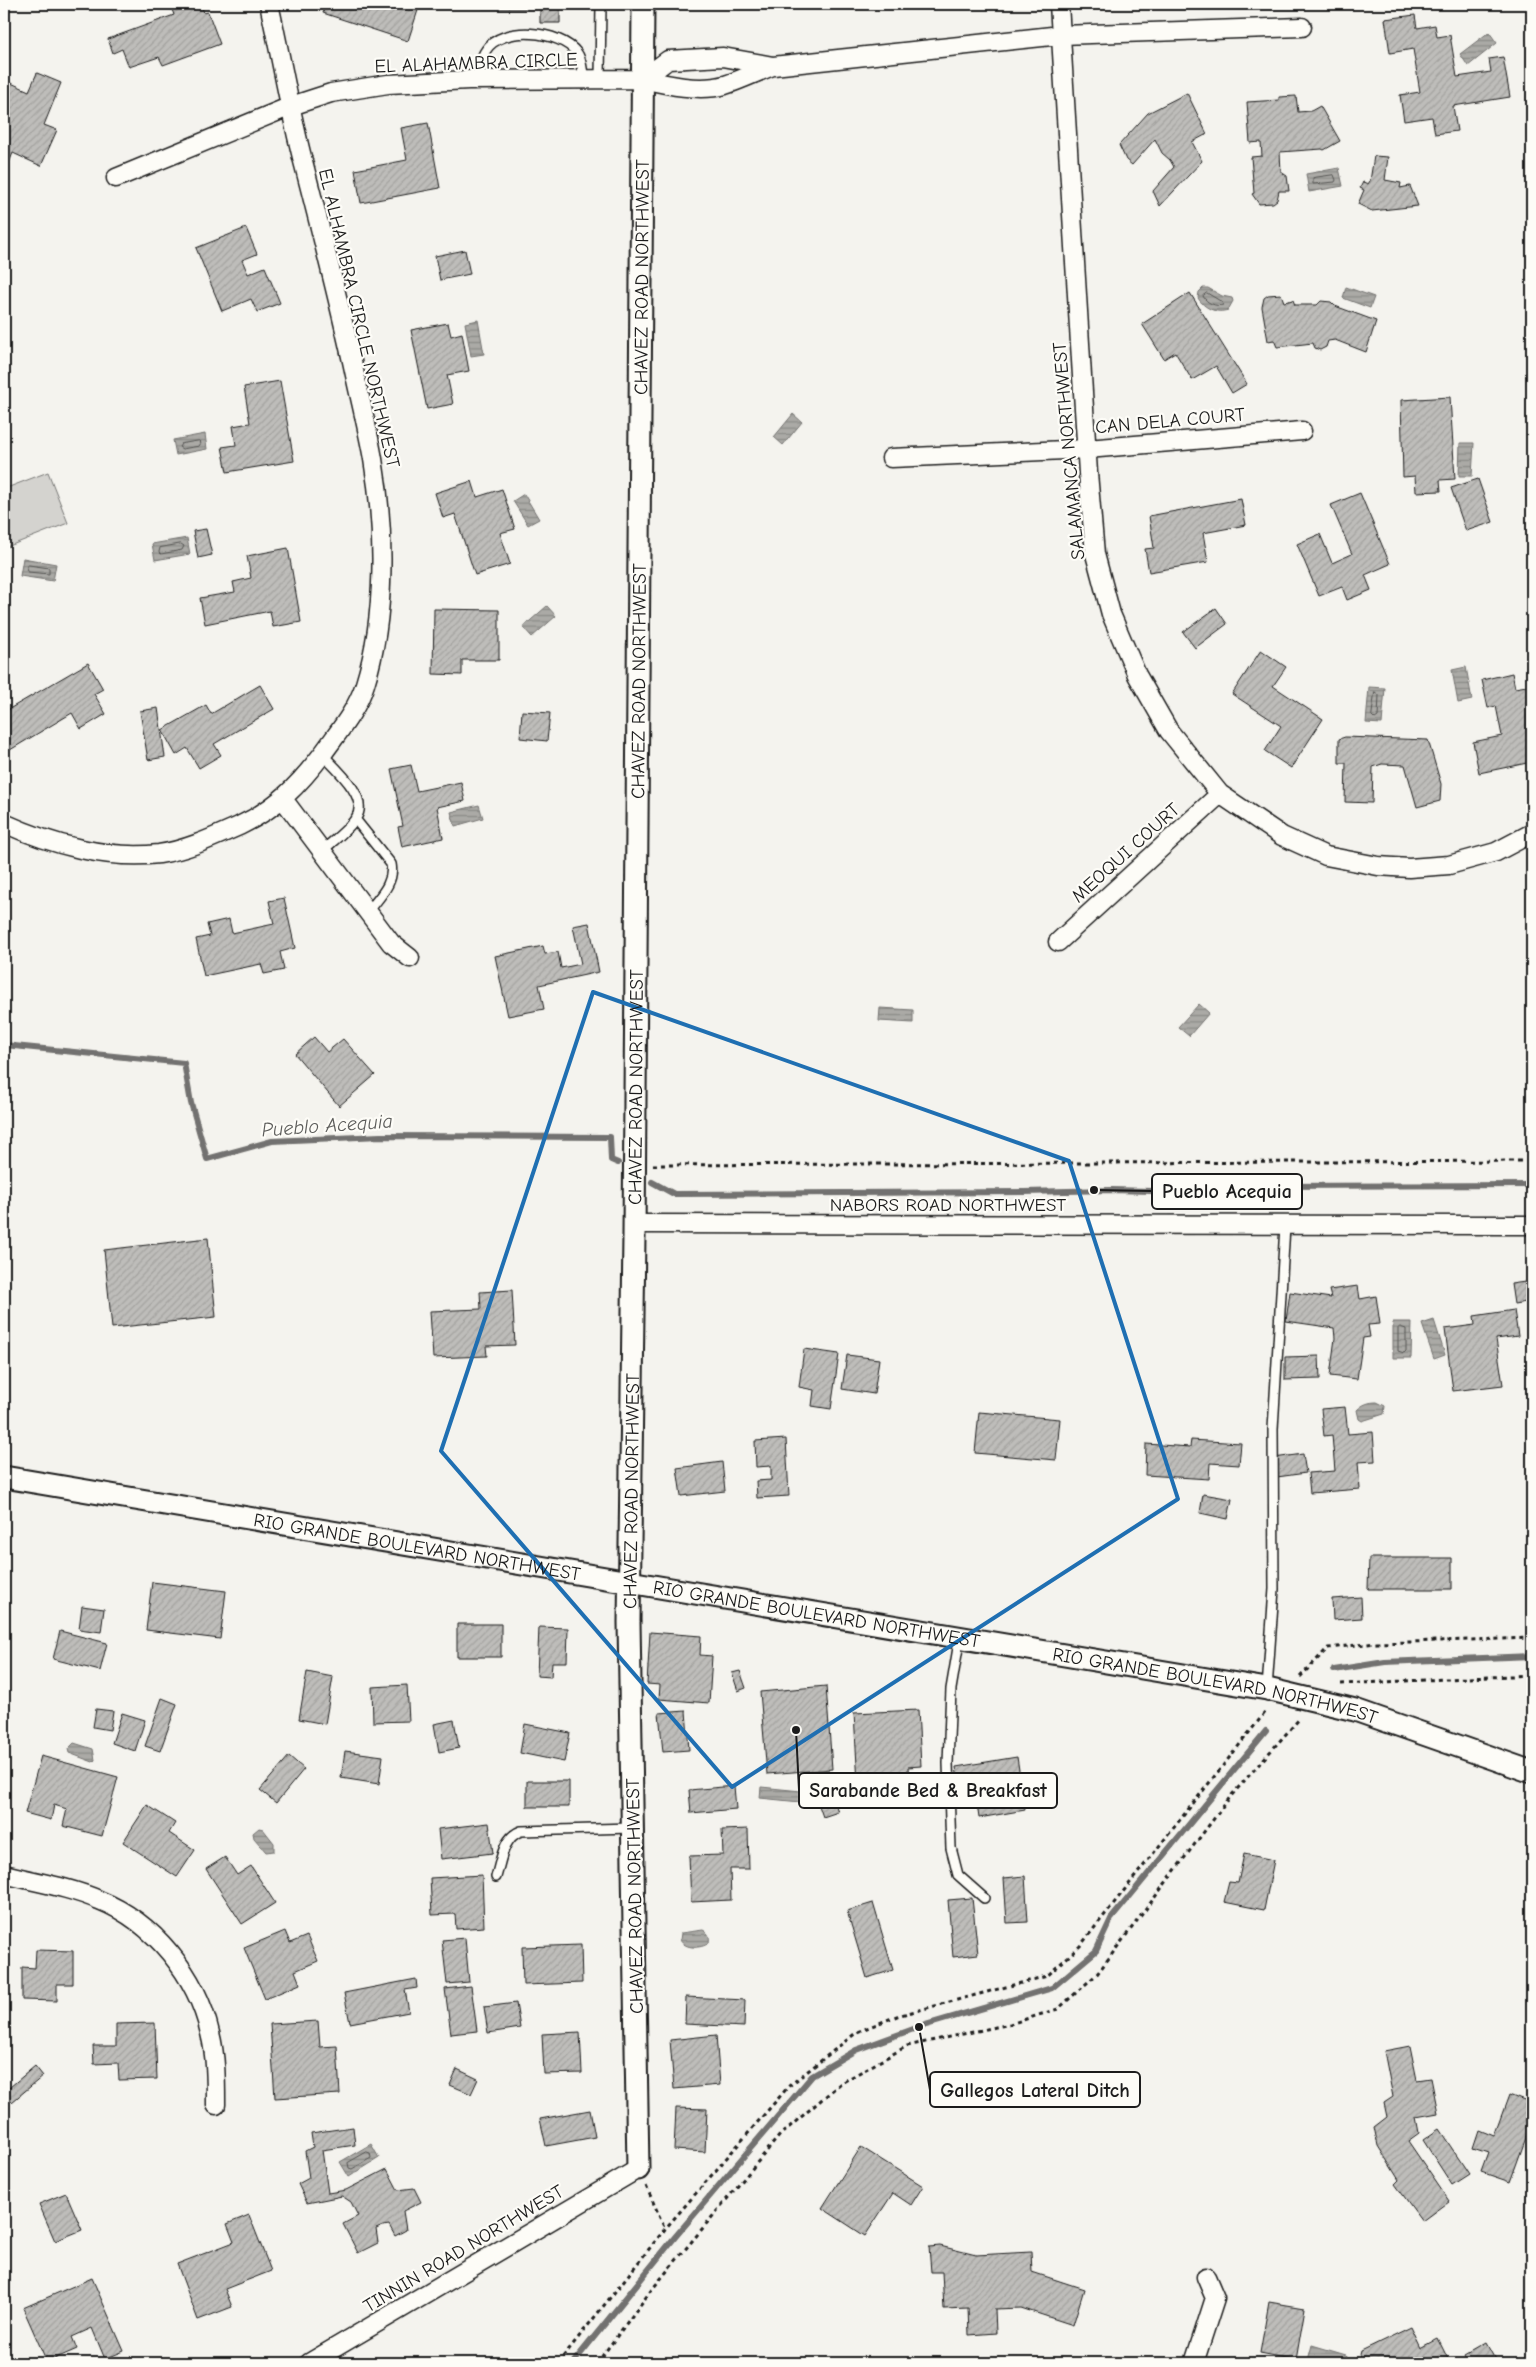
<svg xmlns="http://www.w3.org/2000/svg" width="1536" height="2367" viewBox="0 0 1536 2367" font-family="'Comic Neue',sans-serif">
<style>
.green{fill:#d4d3cf;stroke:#787876}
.water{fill:url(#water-rules);stroke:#72716f}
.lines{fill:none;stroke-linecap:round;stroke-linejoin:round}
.shore{stroke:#555553;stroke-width:1}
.stream{stroke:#72716f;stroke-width:6}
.building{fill:url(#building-hatch);stroke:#1c1c1c}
.service-casing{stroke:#1c1c1c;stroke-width:12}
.minor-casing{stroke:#1c1c1c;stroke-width:21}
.tertiary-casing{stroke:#1c1c1c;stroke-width:25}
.path{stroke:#1c1c1c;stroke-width:3;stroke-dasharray:4 4;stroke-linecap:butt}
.service{stroke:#fdfcf7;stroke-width:9}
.minor{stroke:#fdfcf7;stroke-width:18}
.tertiary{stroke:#fdfcf7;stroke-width:21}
.marked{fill:none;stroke:#1f6fb2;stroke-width:4;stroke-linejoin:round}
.labels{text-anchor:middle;stroke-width:4.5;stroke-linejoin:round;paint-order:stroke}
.street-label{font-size:19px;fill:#1c1c1c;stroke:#fdfcf7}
.water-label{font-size:20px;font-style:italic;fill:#5c5c5a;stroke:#fdfcf7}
.leader{fill:none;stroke:#1c1c1c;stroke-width:2}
.callout-dot{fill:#1c1c1c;stroke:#fdfcf7;stroke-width:2}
.callout{fill:#fdfcf7;stroke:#1c1c1c;stroke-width:2}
.callout-label{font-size:20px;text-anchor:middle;font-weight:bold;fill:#1c1c1c}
</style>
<defs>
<pattern id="water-rules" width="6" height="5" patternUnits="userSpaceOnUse" patternTransform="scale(1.25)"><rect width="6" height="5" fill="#abaaa6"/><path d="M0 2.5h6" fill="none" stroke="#8a8a86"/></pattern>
<pattern id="building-hatch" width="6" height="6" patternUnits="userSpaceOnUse" patternTransform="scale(1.25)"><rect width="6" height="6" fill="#bebdba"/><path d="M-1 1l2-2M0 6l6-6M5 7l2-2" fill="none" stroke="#a3a29f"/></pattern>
</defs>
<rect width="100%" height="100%" fill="#f4f3ee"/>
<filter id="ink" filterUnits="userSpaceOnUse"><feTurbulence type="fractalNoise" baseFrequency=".02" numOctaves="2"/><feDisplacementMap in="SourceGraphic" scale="10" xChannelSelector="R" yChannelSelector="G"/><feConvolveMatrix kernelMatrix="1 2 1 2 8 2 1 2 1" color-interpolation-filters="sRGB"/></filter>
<g filter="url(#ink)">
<path class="green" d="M48,472L68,523L4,548V489Z"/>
<path class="water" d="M1489,32L1497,43L1468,66L1460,54Z
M1339,168L1343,186L1309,192L1306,174Z
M1346,287L1374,297L1370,308L1343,298Z
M1203,288H1208L1222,296L1232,298L1233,301L1228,310C1216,314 1204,308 1198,298L1199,292Z
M478,320L484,354L471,356L465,323Z
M793,414L802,422L783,445L774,437Z
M205,434L207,449L176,455L173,440Z
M1460,443H1474L1472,476H1459Z
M524,494L539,519L528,525L513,501Z
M187,538L190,554L155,560L152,544Z
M23,558L56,564L53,581L20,576Z
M547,606L556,616L532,637L523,627Z
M1466,667L1472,700L1458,703L1452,670Z
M1369,687L1385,688L1382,724L1366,723Z
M479,805L483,818L455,826L451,812Z
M1199,1004L1209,1013L1189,1036L1178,1027Z
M880,1008L913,1010V1023L879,1021Z
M1434,1320L1445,1355L1434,1359L1422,1324Z
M1393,1322H1412L1411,1358H1393Z
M1377,1402L1385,1406L1384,1414L1362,1421L1359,1419L1357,1410C1363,1404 1369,1402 1377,1402Z
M74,1743L93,1749L95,1760L93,1762L69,1753L68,1749Z
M761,1787L811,1792L810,1803L760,1798Z
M259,1828L263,1829L274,1843V1851L266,1852L254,1838L253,1833Z
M703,1930C709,1933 710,1937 709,1943C701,1949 685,1949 680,1940L681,1933Z
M371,2144L379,2158L349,2177L340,2162Z
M1312,2345L1346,2355L1343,2363H1319L1308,2360Z"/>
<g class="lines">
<path class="shore" d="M1334,175L1336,180L1335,182L1313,184V178Z
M1207,293L1222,302L1223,305C1216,307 1206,303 1203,296Z
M199,441L201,443L199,446L182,449L179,447L181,444Z
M181,544L184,546L182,550L161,554L159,552L160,548Z
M29,565L49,568V574L28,572L27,567Z
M1375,692L1379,695L1378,717L1375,719L1372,716Z
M1400,1327L1406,1329V1351L1404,1353L1398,1351V1329Z
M367,2152L370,2153L371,2158L352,2169L349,2168L348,2163Z"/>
<path class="stream" d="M4,1045L184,1063L191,1103L207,1159L272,1141L380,1136L610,1137L611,1160L618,1163
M652,1182L674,1194L1024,1192L1111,1190L1195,1192L1233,1186L1532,1185
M1334,1670L1385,1662L1532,1656
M573,2363L675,2237L812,2076L856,2050L919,2027L1052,1988L1096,1951L1111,1919L1266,1731"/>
</g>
<path class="building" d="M170,4H201L204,13L208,12L220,44L163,65L159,57L129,67L122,49L113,53L108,39L174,15Z
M326,4H420L408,41L323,13Z
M482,4H575V9L560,8V23H540V8H482Z
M1415,15L1417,28L1435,25L1437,37L1450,35L1457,77L1491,72L1489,59L1503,57L1510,97L1453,106L1457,131L1435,134L1432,117L1404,121L1400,95L1420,92L1413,49L1390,53L1385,19Z
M37,73L61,83L44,125L57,130L41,166L13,153L4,175V99L11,83L29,91Z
M1187,93L1207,134L1192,142L1202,161L1160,206L1153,191L1174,167L1170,160L1162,153L1155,139L1132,165L1126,160L1119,145L1148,113Z
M1296,96L1298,112L1311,111L1320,106L1340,141L1324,150L1322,149L1280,152L1281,172L1287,176L1289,191H1279L1277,200L1273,203L1259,204L1252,194L1254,193L1251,157L1262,156L1261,142L1250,143L1247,102L1279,100V97Z
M428,123L440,188L361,203L355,170L407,160L401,128Z
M1374,156L1388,157L1385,180L1401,183L1400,188L1410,186L1418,206L1372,211L1358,204L1364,190L1360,188L1363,182L1368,184L1370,181Z
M246,228L257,254L242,260L248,274L265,267L280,303L257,312L251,299L222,311L196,248Z
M465,250L470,274L440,280L435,256Z
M1190,293L1247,384L1232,393L1216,366L1192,380L1175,352L1164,359L1142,324Z
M1281,294L1284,302L1293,300L1295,305H1317L1321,301L1331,302L1335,306L1376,321L1366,352L1335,340L1328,341L1326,347L1320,350L1315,348L1313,343L1277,347L1274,340L1268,341L1262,307L1264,298L1268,295Z
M448,323L451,336L462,333L469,371L447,375L453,404L427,409L411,330Z
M280,381L294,461L227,472L222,447L236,445L233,426L250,423L244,387Z
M1450,397L1455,479L1440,480L1441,491L1416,492L1415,476L1403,477L1401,400Z
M1478,479L1493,522L1466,531L1451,488Z
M472,481L477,497L502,489L515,529L500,533L510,564L475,575L455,514L443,518L435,493Z
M1360,493L1390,564L1365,575L1371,590L1347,600L1342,587L1319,596L1297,544L1320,534L1332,563L1352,554L1331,505Z
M1241,499L1246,525L1203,533L1208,562L1149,572L1145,549L1154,548L1149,516Z
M206,529L212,555L198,558L193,531Z
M288,548L301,622L273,627L270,611L205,624L200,598L235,592L233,582L251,578L247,556Z
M1216,608L1227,624L1195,648L1183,632Z
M434,609L499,610V660H462V675L433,674Z
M1261,650L1286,667L1273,686L1323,719L1291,768L1265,751L1281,726L1232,694Z
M88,663L103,689L94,694L106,714L81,729L72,713L10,750L4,740V712Z
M1512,673L1515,688L1532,685V739L1528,740L1532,762L1479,773L1473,742L1502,736L1496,706L1488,708L1482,680Z
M260,685L274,709L214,744L221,755L199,768L187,748L176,755L162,730L206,705L211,714Z
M158,708L165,757L148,760L140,711Z
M522,711L550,713L547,741L520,738Z
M1345,737L1428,740L1441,784L1440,801L1417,807L1405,765L1382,764L1373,767L1372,803L1345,802L1346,763H1339V739Z
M411,765L417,791L461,782L465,801L437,807L443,838L402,847L398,827L403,826L391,769Z
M284,898L295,948L280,952L284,970L264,974L261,964L204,976L196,939L210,936L207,924L229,919L232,933L274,924L269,901Z
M589,923L599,972L539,985L544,1009L508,1016L495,956L543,946L545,954L558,952L561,968L581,964L573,926Z
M314,1037L327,1052L343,1039L375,1075L339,1106L295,1054Z
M208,1238L216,1317L112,1328L104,1250Z
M1532,1281V1301L1514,1304L1511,1284Z
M1358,1286L1360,1299L1376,1296L1380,1324L1368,1325L1370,1337L1363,1338L1357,1379L1330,1376L1335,1338L1334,1328L1286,1321L1290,1292L1331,1298L1329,1290Z
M512,1290L515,1345L486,1346L487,1356L433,1358L430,1311L481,1309L480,1292Z
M1514,1310L1518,1336L1496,1339L1503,1385L1453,1391L1445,1329L1475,1325L1474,1316Z
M804,1349L839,1354L831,1409L812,1406L814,1390L799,1387Z
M847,1355L879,1359L874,1394L842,1389Z
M1319,1356L1320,1379L1285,1380V1357Z
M1345,1407L1348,1434L1373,1432L1375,1461L1358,1462L1360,1489L1310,1493L1308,1473L1335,1471L1332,1435L1324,1436L1321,1409Z
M979,1412L1060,1419L1056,1460L975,1453Z
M786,1439L789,1496L757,1498L756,1481L771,1480V1466L756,1467L755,1441Z
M1191,1440L1241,1443L1239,1465L1210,1463L1209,1479L1145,1475L1146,1444L1190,1447Z
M1303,1454L1306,1473L1277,1477L1274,1458Z
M722,1462L725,1491L681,1496L677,1468Z
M1203,1494L1232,1499L1228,1519L1200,1513Z
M1369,1558H1452V1589H1368Z
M152,1582L226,1591L220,1639L146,1630Z
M1361,1597L1362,1618L1333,1620L1332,1599Z
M82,1606L104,1609L101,1632L79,1629Z
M457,1624H501V1657H457Z
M539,1627L568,1628L567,1662H552L551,1677L537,1676Z
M60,1631L107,1643L100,1671L53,1659Z
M650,1632L701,1636L700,1655L712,1656L709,1703L659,1699L660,1685L647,1684Z
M740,1671L746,1688L738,1691L732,1673Z
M307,1672L333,1677L325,1724L299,1719Z
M407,1685L409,1721L373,1722L372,1687Z
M826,1686L832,1769L767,1774L760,1692Z
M162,1698L177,1704L160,1751L145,1746Z
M96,1709L113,1711L110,1730L93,1727Z
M918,1710L921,1766L908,1767L910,1798L859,1801L854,1713Z
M686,1711L689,1750L663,1752L659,1713Z
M122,1713L145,1720L135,1751L112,1743Z
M454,1720L459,1748L439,1752L434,1724Z
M525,1724L570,1733L564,1762L520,1753Z
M345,1751L383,1756L379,1784L341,1778Z
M41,1756L118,1777L102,1836L63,1826L67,1809L54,1805L51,1820L25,1813Z
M289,1756L304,1769L276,1803L260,1790Z
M1017,1757L1025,1810L979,1818L977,1804L962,1806L956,1767Z
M827,1778L838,1812L823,1817L811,1783Z
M527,1781H569V1807H527Z
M734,1786L736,1809L691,1813L689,1790Z
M147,1805L175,1823L169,1833L195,1850L177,1877L123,1842Z
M489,1823L493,1853L441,1859L438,1829Z
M748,1829L749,1869H730L731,1900L691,1902L689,1856L723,1855L722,1830Z
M1244,1854L1274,1860L1264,1910L1224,1902L1229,1882L1238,1883Z
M225,1857L237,1875L251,1866L275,1903L242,1924L206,1869Z
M482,1875L484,1927L456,1929L455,1914L432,1915L430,1878Z
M1025,1876L1028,1922L1007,1923L1004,1878Z
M972,1898L978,1954L953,1957L948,1900Z
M873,1903L893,1970L867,1978L847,1911Z
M285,1931L290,1943L307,1936L318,1961L295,1971L300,1984L265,1999L244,1948Z
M465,1938L469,1982L447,1984L442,1940Z
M581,1945L582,1983L523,1985L522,1947Z
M36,1950L73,1951V1984H57V2001L22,2000V1967L35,1968Z
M416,1979L417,1988L405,1990L409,2012L350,2023L344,1993Z
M471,1986L477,2031L451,2034L445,1989Z
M686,1997L745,2000L744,2027L685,2024Z
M516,2003L520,2028L488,2033L484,2007Z
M318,2021L320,2047L337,2046L340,2094L275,2098L270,2024Z
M155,2023L157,2079L119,2080L118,2063L94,2064L93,2046H116V2024Z
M580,2032L582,2073L544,2074L542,2034Z
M716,2035L720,2085L674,2089L670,2040Z
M1410,2046L1417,2080L1431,2078L1438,2113L1416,2117L1419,2133L1408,2141L1449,2201L1422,2221L1395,2184L1399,2180L1378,2146L1374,2127L1387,2117L1384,2103L1393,2097L1384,2051Z
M35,2066L43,2076L12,2102L4,2092Z
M457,2069L478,2079L471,2094L450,2085Z
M1509,2095L1532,2104V2121L1510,2182L1481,2172L1488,2153L1473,2148L1479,2130L1494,2136Z
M676,2108L707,2109L705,2152L674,2150Z
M590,2110L595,2137L546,2146L540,2119Z
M353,2127L355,2145L322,2150L328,2193L346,2190L387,2169L398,2190L414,2188L421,2202L403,2211L406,2230L395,2236L389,2225L383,2226L376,2229L378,2243L358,2253L343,2224L358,2216L351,2202L342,2196L307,2203L298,2184L309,2178L305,2151L313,2147L311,2133Z
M1439,2129L1469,2174L1452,2185L1423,2140Z
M861,2147L923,2186L911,2205L893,2193L865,2236L822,2208Z
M66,2193L82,2230L55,2241L39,2204Z
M249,2215L271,2271L225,2289L232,2307L198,2320L177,2264L234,2242L227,2224Z
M940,2246L976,2255L1031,2252L1032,2272L1084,2289L1073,2325L1021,2308L995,2309L996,2333L969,2335L968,2308L944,2309L942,2272H931L929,2247Z
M92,2278L124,2351L105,2359L92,2328L72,2337L77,2349L47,2362L23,2308Z
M1269,2302L1305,2308L1296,2360L1260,2353Z
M1411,2327L1421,2348L1438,2339L1450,2363H1358L1361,2351Z
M1486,2343L1497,2363H1469L1465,2355Z"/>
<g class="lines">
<defs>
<path id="service" d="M600,79L601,4
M478,80C479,70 480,58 486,50C502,25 560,30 577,53C582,59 582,71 584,79
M355,819L391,864C395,883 379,897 368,912
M322,851C333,841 348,830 356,818C370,797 335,768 322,754
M960,1636L951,1689L948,1763L951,1848L958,1875L984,1898
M1267,1689L1274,1589L1273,1429L1285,1226
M496,1877C501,1861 503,1837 521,1831L632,1828"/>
<path id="minor" d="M1059,4L1088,473L1095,554L1111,614L1137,675L1169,731L1220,794L1282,836L1326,856L1378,866L1409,868L1449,865L1496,852L1532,833
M773,66L1061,35L1302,27
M116,178L291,106L331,93L388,84L469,80L643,79C668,85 699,92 725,85C741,80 757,72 773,66L723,57L668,60L643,79
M891,458L1087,449L1302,431
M283,799L391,943L410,958
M4,823C50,844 107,860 159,854C187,850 214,837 239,826C277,808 299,785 324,752C339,731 357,710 365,684C386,617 385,528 373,459C368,431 361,403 355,375C340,305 322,235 304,165C290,112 281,57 269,4
M1058,942L1220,794
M634,1224L1532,1225
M4,1874C35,1882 69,1887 99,1900C154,1922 197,1976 210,2033C216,2056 216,2081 216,2105
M309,2363L638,2169
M1194,2363L1215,2298L1206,2277"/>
<g id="tertiary">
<path id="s1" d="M4,1477L1267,1689L1355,1710L1532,1772"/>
<path id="s2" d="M638,2169L629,1622L634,1236L643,4"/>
</g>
</defs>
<use href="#service" class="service-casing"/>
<use href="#minor" class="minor-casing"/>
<use href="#tertiary" class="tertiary-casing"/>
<path class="path" d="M653,1165L1532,1161
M1300,1677L1328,1648L1377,1643L1532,1638
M1341,1684L1532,1675
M646,2186L665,2229
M558,2363L665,2229L789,2086L857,2032L897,2016L1047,1976L1080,1946L1267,1710
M597,2363L649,2293L780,2135L841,2083L907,2046L1010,2024L1058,2009L1097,1974L1231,1796L1300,1718"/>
<use href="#service" class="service"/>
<use href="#minor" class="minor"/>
<use href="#tertiary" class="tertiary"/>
</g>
</g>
<path class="marked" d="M593,992L1069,1161L1178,1499L732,1787L441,1451Z"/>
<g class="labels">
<g class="street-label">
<text transform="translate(476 62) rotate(-2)" y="7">EL ALAHAMBRA CIRCLE</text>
<text dy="7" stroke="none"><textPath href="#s2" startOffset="1892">CHAVEZ ROAD NORTHWEST</textPath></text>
<text transform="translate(360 318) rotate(77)" y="7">EL ALHAMBRA CIRCLE NORTHWEST</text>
<text transform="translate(1170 420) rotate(-5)" y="7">CAN DELA COURT</text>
<text transform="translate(1068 451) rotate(-95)" y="7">SALAMANCA NORTHWEST</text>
<text dy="7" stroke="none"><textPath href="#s2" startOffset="1488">CHAVEZ ROAD NORTHWEST</textPath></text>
<text transform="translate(1125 852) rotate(-42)" y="7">MEOQUI COURT</text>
<text dy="7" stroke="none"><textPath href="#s2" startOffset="1082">CHAVEZ ROAD NORTHWEST</textPath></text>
<text x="948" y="1211">NABORS ROAD NORTHWEST</text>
<text dy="7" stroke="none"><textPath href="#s2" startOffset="678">CHAVEZ ROAD NORTHWEST</textPath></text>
<text dy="7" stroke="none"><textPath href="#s1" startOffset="419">RIO GRANDE BOULEVARD NORTHWEST</textPath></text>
<text dy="7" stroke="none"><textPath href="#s1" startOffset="824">RIO GRANDE BOULEVARD NORTHWEST</textPath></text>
<text dy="7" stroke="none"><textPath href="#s1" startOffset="1229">RIO GRANDE BOULEVARD NORTHWEST</textPath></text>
<text transform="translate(634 1896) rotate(-91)" y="7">CHAVEZ ROAD NORTHWEST</text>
<text transform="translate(463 2248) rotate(-31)" y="7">TINNIN ROAD NORTHWEST</text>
</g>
<g class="water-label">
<text transform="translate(327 1125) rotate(-4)" y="7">Pueblo Acequia</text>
</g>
</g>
<path class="leader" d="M1094 1190L1152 1191M796 1730L799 1790M919 2027L930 2090"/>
<g class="callout-dot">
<circle cx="1094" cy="1190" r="5"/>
<circle cx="796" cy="1730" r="5"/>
<circle cx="919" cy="2027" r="5"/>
</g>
<g class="callout">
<rect x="1152" y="1174" width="150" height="35" rx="5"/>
<rect x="799" y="1773" width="258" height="35" rx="5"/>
<rect x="930" y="2072" width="210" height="35" rx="5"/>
</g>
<g class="callout-label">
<text x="1227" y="1198">Pueblo Acequia</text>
<text x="928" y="1797">Sarabande Bed &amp; Breakfast</text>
<text x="1035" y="2097">Gallegos Lateral Ditch</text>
</g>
<rect width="1536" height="2367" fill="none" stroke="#fdfcf7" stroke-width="20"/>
<rect x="10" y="10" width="1516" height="2347" fill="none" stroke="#1c1c1c" stroke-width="2" filter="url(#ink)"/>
</svg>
